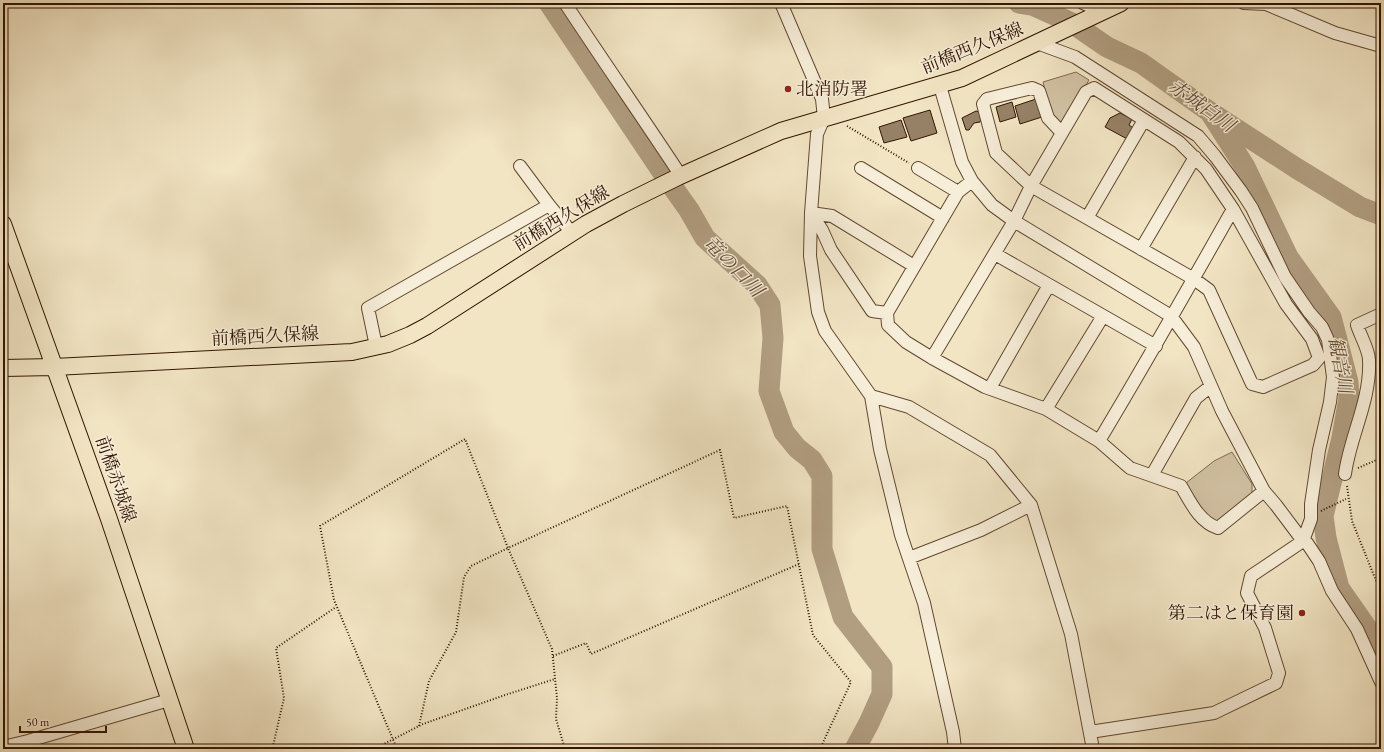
<svg xmlns="http://www.w3.org/2000/svg" width="1384" height="752" viewBox="0 0 1384 752" font-family="'EB Garamond','Noto Serif JP',serif">
<style>
.green{fill:#d1c1a3;stroke:#826a52}
.lines{fill:none;stroke-linecap:round;stroke-linejoin:round}
.river{stroke:#b19e81;stroke-width:21}
.building{fill:#968166;stroke:#321400}
.minor-casing{stroke:#624831;stroke-width:14}
.major-casing{stroke:#321400;stroke-width:18}
.path{stroke:#321400;stroke-width:2;stroke-dasharray:1 2;stroke-linecap:butt}
.minor{stroke:#f7eed9;stroke-width:12}
.major{stroke:#f2e5c4;stroke-width:16}
.poi-dot{fill:#8f2418;stroke:#f7eed9;stroke-width:1.5}
.labels{text-anchor:middle;stroke-width:3;stroke-linejoin:round;paint-order:stroke}
.street-label{font-size:18px;fill:#321400;stroke:#f7eed9}
.poi-label{font-size:18px;fill:#321400;stroke:#f7eed9;text-anchor:start}
.water-label{font-size:19px;font-style:italic;fill:#654b34;stroke:#f7eed9}
</style>
<rect width="100%" height="100%" fill="#f2e5c4"/>
<filter id="stains"><feTurbulence type="fractalNoise" baseFrequency=".005" numOctaves="4"/><feColorMatrix values="0 0 0 0 .2 0 0 0 0 .09 0 0 0 0 .02 0 0 0 .5 -.17"/></filter>
<radialGradient id="worn" r=".72"><stop offset=".6" stop-color="#630" stop-opacity="0"/><stop offset="1" stop-color="#630" stop-opacity=".3"/></radialGradient>
<path class="green" d="M1076,72L1089,80L1064,121L1057,122L1052,115L1043,82Z
M1232,452L1252,484V493L1219,521H1211L1198,505L1186,483L1214,461Z"/>
<g class="lines">
<path class="river" d="M549,3L667,179L689,210L705,238L757,285L770,305L773,338L769,391L784,432L797,448L812,460L822,476V549L843,617L882,667V694L869,723L855,749
M1019,3L1032,5L1072,23L1107,47L1141,63L1210,112L1296,168L1360,207L1381,215
M1210,112L1245,167L1288,257L1331,317L1348,382L1349,398L1342,438L1323,516L1326,538L1339,588L1369,631L1381,660"/>
</g>
<path class="building" d="M1036,99L1042,117L1020,124L1015,106Z
M1012,102L1016,117L1000,122L996,107Z
M930,110L937,133L911,141L903,118Z
M976,111L983,113L980,122L974,123L969,130H966L962,118Z
M1120,113L1132,119L1129,125L1136,130L1129,140L1105,127L1110,118Z
M901,120L907,137L884,143L879,127Z"/>
<g class="lines">
<defs>
<path id="minor" d="M565,3C603,61 643,118 681,176
M781,3L822,99L824,118L817,134L811,213L810,256L818,312L825,331L871,396L880,449L901,535L924,603L953,732L955,749
M1083,3L1103,12
M1244,3L1266,4L1335,33L1381,46
M1037,43L1075,57L1198,136L1215,156L1241,191L1252,208L1285,277L1309,312L1322,327L1328,340L1333,377L1330,402L1319,450L1311,504V519L1303,541L1251,576L1247,593L1265,628L1279,673L1276,683L1214,713L1090,732
M940,86L962,162L972,181L992,205L1014,221L1171,316L1194,347L1222,411L1264,491L1276,505L1303,541L1307,543L1319,561L1332,591L1357,629L1381,682
M520,166L549,205L572,233
M861,168L943,218
M918,168L958,192
M972,181L958,192L887,313L888,325L906,342L932,358L985,387L1046,409L1099,441L1130,468L1181,486C1190,501 1199,522 1218,528L1264,491
M811,213L822,230L831,250L872,311L887,313
M811,213L832,216L914,266
M1087,218L1144,120
M1141,249L1195,157
M995,254L1156,346
M376,346L368,308L549,205
M932,358L1014,221L1031,186L1086,92L1094,88L1179,142L1206,169L1233,209L1286,304L1312,339L1319,358L1313,365L1263,387L1252,384L1209,290L1194,279L1031,186L996,153L983,104L987,99L1032,88L1039,91L1048,118L1062,133
M990,388L1049,285
M871,396L909,407L990,455L1031,505L1071,634L1093,749
M1046,409L1103,316
M1099,441C1145,364 1189,287 1233,209
M1345,474C1350,436 1371,400 1369,360C1369,350 1360,335 1357,325L1381,314
M1152,475L1196,398L1211,386
M909,558L981,530L1031,505
M3,747L28,741L169,700"/>
<path id="major" d="M3,224L109,519L186,749
M3,368L54,367L352,352L388,344L410,335L427,326L586,224L623,204L678,177L781,131L962,78L1121,3"/>
</defs>
<use href="#minor" class="minor-casing"/>
<use href="#major" class="major-casing"/>
<path class="path" d="M847,126L909,163
M1358,468L1381,458
M1347,486L1352,521L1381,593
M1321,511L1346,499
M553,656L586,643L591,654L799,564
M419,726L429,681L456,632L464,577L471,566L508,548L552,649L557,698L556,719L565,749
M276,749L273,746L284,698L276,648L336,607
M374,749L423,724L505,695L555,679
M397,749L334,600L320,526L465,439L508,548L720,450L734,518L787,506L813,635L851,682L820,749"/>
<use href="#minor" class="minor"/>
<use href="#major" class="major"/>
</g>
<g class="poi-dot">
<circle cx="788" cy="89" r="4"/>
<circle cx="1302" cy="613" r="4"/>
</g>
<g class="labels">
<g class="street-label">
<text transform="translate(972 48) rotate(-22)" y="6">前橋西久保線</text>
<text transform="translate(561 218) rotate(-31)" y="6">前橋西久保線</text>
<text transform="translate(265 336) rotate(-3)" y="6">前橋西久保線</text>
<text transform="translate(116 479) rotate(71)" y="6">前橋赤城線</text>
</g>
<g class="poi-label">
<text x="796" y="95">北消防署</text>
<text x="1294" y="619" text-anchor="end">第二はと保育園</text>
</g>
<g class="water-label">
<text transform="translate(1202 105) rotate(35)" y="7">赤城白川</text>
<text transform="translate(734 266) rotate(46)" y="7">竜の口川</text>
<text transform="translate(1341 365) rotate(79)" y="7">観音川</text>
</g>
</g>
<rect width="1384" height="752" fill="none" stroke="#f2e5c4" stroke-width="16"/>
<rect x="4" y="4" width="1376" height="744" fill="none" stroke="#321400" stroke-width="2"/>
<rect x="8" y="8" width="1368" height="736" fill="none" stroke="#321400"/>
<path d="M20 726v6h86v-6" fill="none" stroke="#321400" stroke-width="2"/>
<text x="26" y="726" font-size="12" fill="#321400" stroke="#f7eed9" stroke-width="3" paint-order="stroke">50 m</text>
<rect width="100%" height="100%" filter="url(#stains)"/>
<rect width="100%" height="100%" fill="url(#worn)"/>
</svg>
